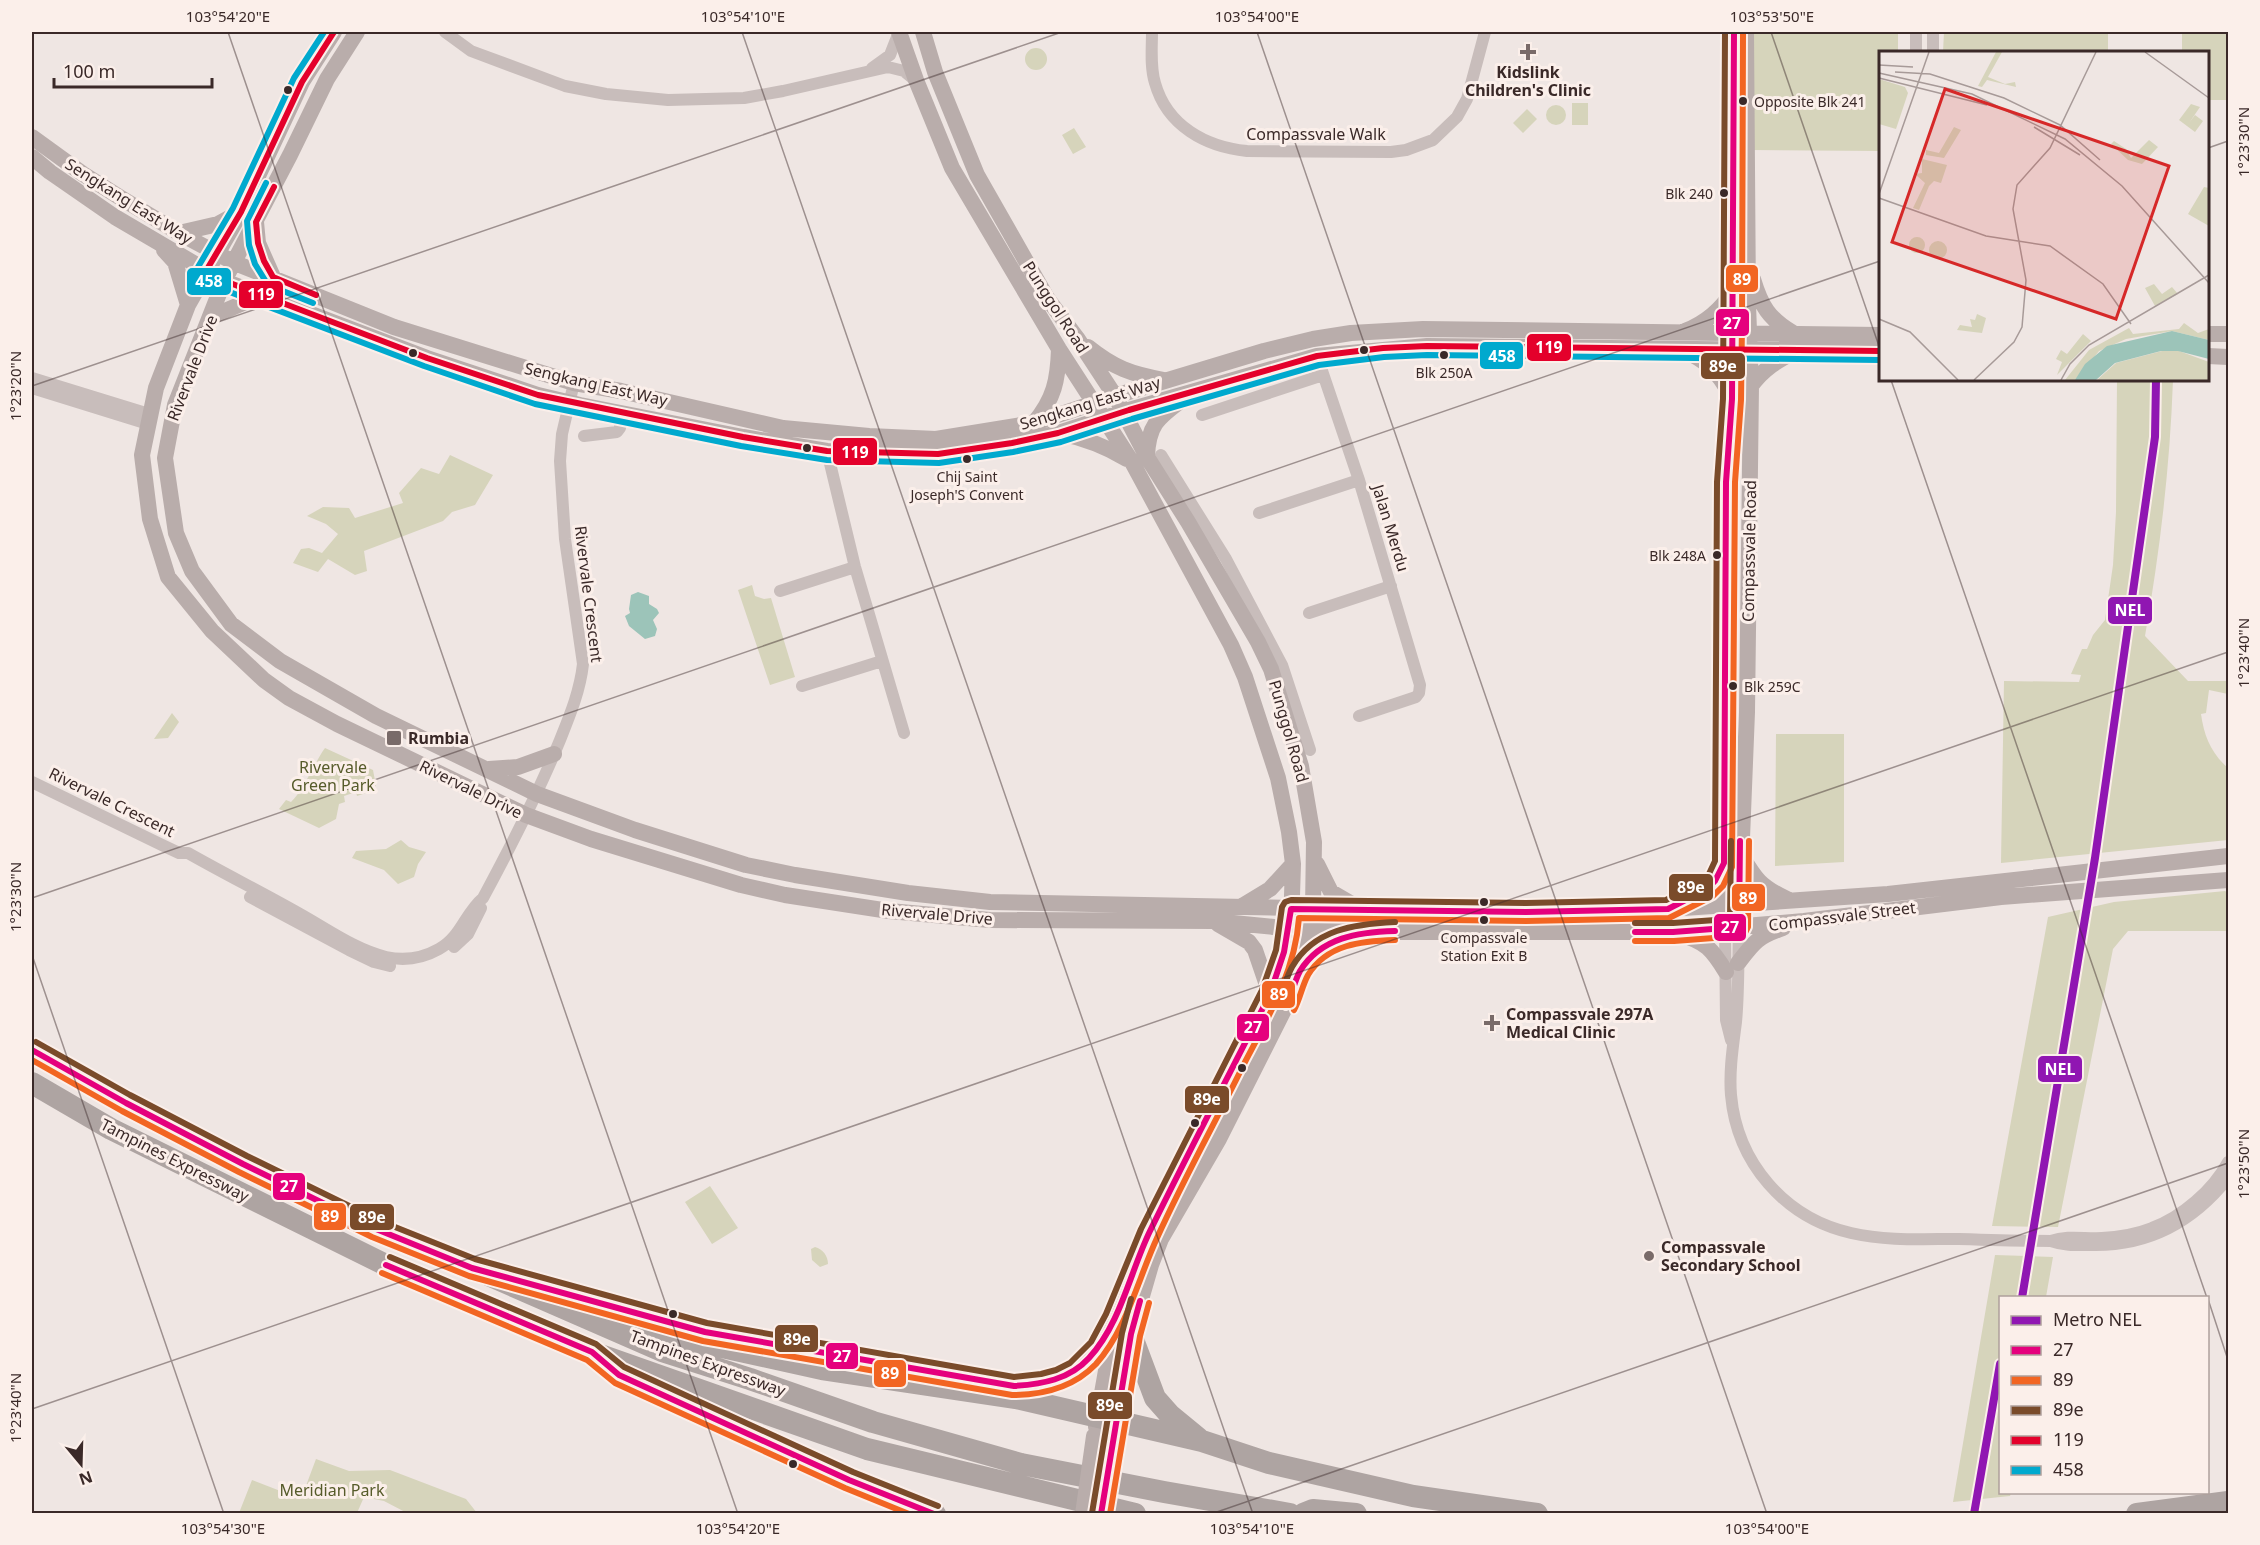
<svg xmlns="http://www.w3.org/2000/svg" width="2260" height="1545" viewBox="0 0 2260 1545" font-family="'Noto Sans',sans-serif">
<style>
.green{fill:#d6d4bb}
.water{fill:#9cc4b9}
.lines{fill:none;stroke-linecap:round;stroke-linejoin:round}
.street{stroke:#c8bdbb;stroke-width:12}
.secondary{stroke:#b9adab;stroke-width:16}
.highway{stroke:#aea4a2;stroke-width:22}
.secondary-bridge{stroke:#b9adab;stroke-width:16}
.bus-1-casing{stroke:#fbefea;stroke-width:10}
.bus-2-casing{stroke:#fbefea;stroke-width:10}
.bus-3-casing{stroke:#fbefea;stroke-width:10}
.bus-4-casing{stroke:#fbefea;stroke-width:10}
.bus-5-casing{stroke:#fbefea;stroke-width:10}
.bus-1{stroke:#e5007d;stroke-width:6}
.bus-2{stroke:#f26522;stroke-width:6}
.bus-3{stroke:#7a4b2a;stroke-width:6}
.bus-4{stroke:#e4002b;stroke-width:6}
.bus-5{stroke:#00a9ce;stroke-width:6}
.metro-1-casing{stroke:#fbefea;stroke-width:12}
.metro-1{stroke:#9016b2;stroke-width:8}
.ticks{fill:none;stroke:#3a2928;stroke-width:1.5;stroke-opacity:0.45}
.poi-dot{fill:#796b69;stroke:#fbefea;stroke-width:2}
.bus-dot{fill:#3a2928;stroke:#fbefea;stroke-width:2}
.labels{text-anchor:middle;stroke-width:6;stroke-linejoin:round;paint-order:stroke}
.bus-label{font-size:14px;fill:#3a2928;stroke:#fbefea}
.poi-label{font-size:16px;font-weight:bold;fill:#3a2928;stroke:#fbefea;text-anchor:start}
.street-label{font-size:16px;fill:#3a2928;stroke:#fbefea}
.park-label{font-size:16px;fill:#565b2a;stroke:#fbefea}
.inset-road{fill:none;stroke:#a79a98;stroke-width:1.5}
.view{fill:#d62828;fill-opacity:0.15;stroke:#d62828;stroke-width:3}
.inset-edge{fill:none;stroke:#3a2928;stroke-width:3}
.line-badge{stroke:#fbefea;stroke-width:2}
.badge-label{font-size:16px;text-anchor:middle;font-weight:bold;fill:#fff}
.neatline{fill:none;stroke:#3a2928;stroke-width:2}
.ticks-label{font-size:15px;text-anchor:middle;fill:#3a2928}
</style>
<rect width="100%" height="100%" fill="#efe6e3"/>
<path class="green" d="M1753,32H1898V52H1880V151L1751,150Z
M1944,32H2108V52H1943Z
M2182,32H2228V100H2208V52H2182Z
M1025 59a11 11 0 1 1 22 0a11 11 0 1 1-22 0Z
M1572,103H1588V125H1572Z
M1546 115a10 10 0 1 1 20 0a10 10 0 1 1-20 0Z
M1527,109L1537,119L1523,133L1513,123Z
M1074,128L1086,147L1073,154L1062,135Z
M2117,380H2173C2170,466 2160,551 2145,636L2188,681H2228V694L2209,690L2206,713L2201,714C2204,736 2211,753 2228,768V840L2001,863L2004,681L2079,682L2081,675L2071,674L2082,649H2087L2093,635L2105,620L2113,565L2116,512Z
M450,455L493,475L475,505L452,512L443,521L364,551L367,571L355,575L328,559L318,572L293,563L301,549L309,548L322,553L338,534L326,524L307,516L323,507L349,508L355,518L403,503L399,493L421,468L439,474Z
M752,585L755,596L764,599L771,598L795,677L770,685L738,590Z
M172,713L179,722L168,738L154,739Z
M1776,734H1844V862L1775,866Z
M325,748L373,770L376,786L366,789V793L357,796L356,792L344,796L345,802L339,804L336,819L319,828L279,809L286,800L291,802C304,790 314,763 325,748Z
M401,840L409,847L426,852L418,864L414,877L398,884L384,870L352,858L356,851L386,849Z
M2225,891L2228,893V931H2128L2113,949L2058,1227L1992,1226L2048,917L2114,902Z
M710,1186L738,1228L712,1244L685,1202Z
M815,1247C823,1249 828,1256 828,1264L820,1267L812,1260L811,1249Z
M1995,1255L2053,1257L2046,1297L2000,1298V1492L2011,1493L2010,1496L1953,1502Z
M316,1459L349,1471L390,1470L466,1499L477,1513H407L384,1501L364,1497L357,1513H239L252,1480L301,1499Z"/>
<path class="water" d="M638,592L649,596V604L657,609L659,613L653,620L657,629L655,636L645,639L629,626L625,616L630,613L629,609L631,595Z"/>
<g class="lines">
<path class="street" d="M445,32L471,51L565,86L606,94L668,100L744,98L783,91L888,67L904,71L915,80
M1152,32C1152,48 1150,67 1155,83C1167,126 1206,147 1247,151L1391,152L1406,150L1433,140L1457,117L1467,99L1485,32
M1916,32V52
M1933,32V52
M872,68L890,55L899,32
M1317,356L1359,480L1420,685L1419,693L1416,697L1359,716
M32,378L149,414
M32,388L148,424
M1202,415L1323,375
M584,436L617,432L620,428L621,412
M827,451L855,567L904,733
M1161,455L1226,559L1282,665L1310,750
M1259,513L1359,480
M780,591L855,567
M1309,613L1391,586
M802,686L882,661
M32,782L162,845L179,853H188C225,874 263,893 300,914C327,929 356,950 386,957C404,961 423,958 439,949C461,937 465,913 483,898C511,846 538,794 560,740C570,715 580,691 583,664L565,539L560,461L562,434L574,383
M250,897L349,950L374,962L390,966
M1739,927C1738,958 1739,991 1736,1022C1733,1046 1729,1071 1731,1095C1737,1163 1785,1218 1851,1233C1886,1241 1921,1239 1956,1239C1988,1240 2019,1241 2051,1241C2068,1235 2084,1239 2102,1238C2118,1237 2137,1234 2152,1228C2182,1217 2213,1190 2228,1162
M1725,928L1726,1020L1731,1040
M454,947L468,934L481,908
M2051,1241C2065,1246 2078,1245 2092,1245C2149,1246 2193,1222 2228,1178"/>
<path class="secondary" d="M334,32L302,82L241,212L188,305L156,388L142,455L150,519L168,577L212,631L264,680L289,698L337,724L526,815L591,839L741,885L785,895L889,911L990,920L1213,921L1274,927L1364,932H1673L1804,921L2001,897L2228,880
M357,32L327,79L290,155L224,281L175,405L165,458L176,533L192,571L231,624L280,661L376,716L537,794L635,830L746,865L795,875L908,893L990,902L1442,911L1668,909L1888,894L2228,856
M899,32L916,80L952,168L1059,349L1132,462L1231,645L1245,677L1278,778L1289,832L1293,864L1291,927L1282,962L1256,1024L1180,1169L1132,1271L1115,1320L1096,1427
M923,32L935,72L977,175L1047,298L1077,338L1115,396L1147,457L1188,522L1258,642L1271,669L1301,766L1314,842L1313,908L1311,927L1300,971L1290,998L1219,1139L1161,1239L1151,1265L1131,1334L1114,1430
M32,137L83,174L121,198L179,233L235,263L394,327L574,383L621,391L783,428L869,436L936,439L1034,423L1115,396L1264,351L1313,339L1351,333L1423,329L1880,335
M32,157L50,172L115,217L224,281L427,358L538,395L580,405L743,437L827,451L938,454L1012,443L1058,433L1129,410L1317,356L1427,346L1880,351
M256,222L258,243L273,277
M179,233L218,224L240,212
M164,250L175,262L188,305
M1753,279C1761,306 1769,319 1793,333
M211,317L250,300L266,297
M1685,331C1706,323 1721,310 1733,291
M2208,334H2228
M1088,347C1114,368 1131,374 1164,380
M1681,349C1707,361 1718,371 1731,396
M2208,356L2228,357
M1751,386C1763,369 1778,360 1796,351
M1034,423C1054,399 1058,380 1059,349
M1059,433C1084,438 1105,446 1127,459
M1147,457C1148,426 1157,418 1182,400
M489,769L518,767L554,754
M1740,853C1755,878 1759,886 1787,899
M1317,864L1331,892L1362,910
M1677,905C1702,894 1711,888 1724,864
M1242,906L1270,889L1293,864
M1739,914L1747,712L1751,386L1748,304L1746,32
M1725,915L1726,482L1732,399L1734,32
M1218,924L1249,942L1255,950L1270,994
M1680,934C1706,942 1712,949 1726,972
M1738,963C1754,942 1757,937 1783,928
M1303,968L1325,944L1352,935"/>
<path class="highway" d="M32,1050L126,1103L376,1229L472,1268L662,1351L750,1379L873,1422L1021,1464L1164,1492L1290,1514
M32,1083L111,1129L390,1267L592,1352L867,1449L1135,1514
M554,1291L659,1319
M631,1327L822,1369L1016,1398L1202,1441L1269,1463L1413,1496L1537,1514
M1131,1334L1155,1398L1170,1415L1198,1438
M773,1343L894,1365
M629,1380L849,1480L935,1514
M1000,1384C1060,1393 1085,1366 1115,1320
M1303,1514L1313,1510L1356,1514
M2137,1514L2228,1502"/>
<path class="secondary-bridge" d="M1083,1514L1094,1436
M1101,1514L1112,1440"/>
<defs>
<path id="bus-1" d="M1635,932H1673L1739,927L1740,841
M1286,1006C1292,995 1294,982 1300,971C1321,937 1359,932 1395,931
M32,1050L126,1103L243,1164L376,1229L472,1268L705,1332L1014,1386C1042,1384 1069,1380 1089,1358C1121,1323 1130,1272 1150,1231C1189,1151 1230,1073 1270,994L1284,952L1291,909L1526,912L1668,909L1707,889L1715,881L1724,863L1726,482L1732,399L1734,32
M386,1265L592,1352L619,1375L849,1480L934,1514
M1101,1514L1131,1334L1140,1301"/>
<path id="bus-2" d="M1635,941H1674L1740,936L1745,933L1748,927L1749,841
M1294,1010C1300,999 1302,986 1308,975C1327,944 1362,941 1395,940
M32,1060L122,1111L239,1172L372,1237L469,1276L703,1341L1012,1395C1043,1395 1074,1387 1096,1364C1127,1329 1138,1279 1157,1238C1184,1178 1216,1121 1245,1062C1269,1016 1295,971 1299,918L1526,921L1669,918L1713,896L1723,886L1732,867L1735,482L1741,400L1742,323L1743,32
M382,1273L587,1360L615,1383L845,1488L909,1514
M1110,1514L1140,1336L1149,1303"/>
<path id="bus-3" d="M1635,923H1673L1730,919L1731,841
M1278,1002C1283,991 1286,978 1292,967C1314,929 1355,924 1395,922
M36,1042L130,1095L247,1156L380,1221L475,1259L707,1323L1014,1377L1041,1374L1056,1370L1070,1363L1091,1342L1106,1314L1141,1229L1262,990L1276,950L1282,907L1285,902L1291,900L1526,903L1666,900L1702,882L1708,876L1715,861L1717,482L1723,399L1725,32
M390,1257L596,1344L624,1367L853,1472L938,1506
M1092,1513L1122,1333L1131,1299"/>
<path id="bus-4" d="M334,32L302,82L241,212L206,271L230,283L427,358L538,395L743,437L827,451L938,454L1012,443L1058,433L1129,410L1317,356L1383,348L1427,346L1880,351
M274,187L256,222L258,243L264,261L273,277L316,295"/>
<path id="bus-5" d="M324,32L294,78L233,208L198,267V276L227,291L424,366L535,404L741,446L827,460L939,463L1013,452L1061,442L1132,419L1319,365L1384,357L1427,355L1880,360
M266,183L247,221L249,245L255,264L268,285L313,303"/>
</defs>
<use href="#bus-1" class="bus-1-casing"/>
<use href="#bus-2" class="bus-2-casing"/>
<use href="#bus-3" class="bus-3-casing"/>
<use href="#bus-4" class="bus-4-casing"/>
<use href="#bus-5" class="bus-5-casing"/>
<use href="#bus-1" class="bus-1"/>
<use href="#bus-2" class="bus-2"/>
<use href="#bus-3" class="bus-3"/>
<use href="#bus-4" class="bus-4"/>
<use href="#bus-5" class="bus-5"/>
<defs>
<path id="metro-1" d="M2022,1298L2095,858L2155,437L2156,380
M1974,1514L2000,1364"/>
</defs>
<use href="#metro-1" class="metro-1-casing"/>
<use href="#metro-1" class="metro-1"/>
</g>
<path class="ticks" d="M228,32L738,1514M742,32L1253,1514M1257,32L1767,1514M1771,32L1880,349M2208,148L2228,141M1891,380L2207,1298M32,386L1062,32M32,898L1880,261M32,955L224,1514M2208,1299L2228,1360M32,1409L2228,652M1211,1514L2228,1163"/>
<g class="poi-dot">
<path d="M1525 43h6v6h6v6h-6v6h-6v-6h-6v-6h6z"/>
<rect x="386" y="730" width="16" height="16" rx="3"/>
<path d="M1489 1014h6v6h6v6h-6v6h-6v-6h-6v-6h6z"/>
<circle cx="1649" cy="1256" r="6"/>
</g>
<g class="bus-dot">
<circle cx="288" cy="90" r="5"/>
<circle cx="1743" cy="101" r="5"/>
<circle cx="1724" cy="193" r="5"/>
<circle cx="1364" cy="350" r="5"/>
<circle cx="413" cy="353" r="5"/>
<circle cx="1444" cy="355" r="5"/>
<circle cx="807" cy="448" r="5"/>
<circle cx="967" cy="459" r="5"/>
<circle cx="1717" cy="555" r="5"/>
<circle cx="1733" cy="686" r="5"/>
<circle cx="1484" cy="902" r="5"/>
<circle cx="1484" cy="920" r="5"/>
<circle cx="1242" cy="1068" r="5"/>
<circle cx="1195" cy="1123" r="5"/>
<circle cx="673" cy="1314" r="5"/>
<circle cx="793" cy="1464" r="5"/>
</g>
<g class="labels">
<g class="bus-label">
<text x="1754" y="107" text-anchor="start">Opposite Blk 241</text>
<text x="1713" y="199" text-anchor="end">Blk 240</text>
<text x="1444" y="378">Blk 250A</text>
<text x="967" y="482">Chij Saint<tspan x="967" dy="18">Joseph'S Convent</tspan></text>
<text x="1706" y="561" text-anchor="end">Blk 248A</text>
<text x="1744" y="692" text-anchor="start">Blk 259C</text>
<text x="1484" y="943">Compassvale<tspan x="1484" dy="18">Station Exit B</tspan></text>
</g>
<g class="poi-label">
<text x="1528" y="78" text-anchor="middle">Kidslink<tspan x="1528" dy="18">Children's Clinic</tspan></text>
<text x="408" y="744">Rumbia</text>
<text x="1506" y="1020">Compassvale 297A<tspan x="1506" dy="18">Medical Clinic</tspan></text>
<text x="1661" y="1253">Compassvale<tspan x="1661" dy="18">Secondary School</tspan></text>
</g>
<g class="street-label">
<text x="1316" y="140">Compassvale Walk</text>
<text transform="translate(129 201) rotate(32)" y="6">Sengkang East Way</text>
<text transform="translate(1056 307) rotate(57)" y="6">Punggol Road</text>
<text transform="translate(192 368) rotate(-69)" y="6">Rivervale Drive</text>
<text transform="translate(596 384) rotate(13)" y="6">Sengkang East Way</text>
<text transform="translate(1090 403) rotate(-17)" y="6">Sengkang East Way</text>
<text transform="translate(1391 528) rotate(73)" y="6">Jalan Merdu</text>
<text transform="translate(1749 551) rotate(-89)" y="6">Compassvale Road</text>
<text transform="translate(589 594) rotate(83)" y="6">Rivervale Crescent</text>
<text transform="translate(1289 731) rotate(74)" y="6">Punggol Road</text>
<text transform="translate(471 789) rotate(26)" y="6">Rivervale Drive</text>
<text transform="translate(112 802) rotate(26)" y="6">Rivervale Crescent</text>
<text transform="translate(937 914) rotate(5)" y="6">Rivervale Drive</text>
<text transform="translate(1842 916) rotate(-7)" y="6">Compassvale Street</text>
<text transform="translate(175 1160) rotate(27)" y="6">Tampines Expressway</text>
<text transform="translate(708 1363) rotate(20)" y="6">Tampines Expressway</text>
</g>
<g class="park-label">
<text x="333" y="773">Rivervale<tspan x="333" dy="18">Green Park</tspan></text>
<text x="332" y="1496">Meridian Park</text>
</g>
</g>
<g transform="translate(1879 51)">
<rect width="330" height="330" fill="#efe6e3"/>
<path d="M117,1H123L109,26L126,33L136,31L137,36L108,29L103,36L99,35ZM0,28L26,36L29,42L17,78L0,73ZM312,53L321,56L310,72L316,64L324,70L316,81L300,69ZM75,76L82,79L65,107L47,104V99L60,102ZM270,89L279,96L263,113L249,109L232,93L235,90L247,98L252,107ZM43,108L68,114L62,132L55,130L50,135L40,159L34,157L46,132L36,123L43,122ZM325,136L330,137V175L309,163ZM30 194a8 8 0 1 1 16 0a8 8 0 1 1-16 0ZM50 199a9 9 0 1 1 18 0a9 9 0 1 1-18 0ZM275,233L283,243L293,236L299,243L276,255L266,237ZM98,263L107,267L103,282L78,279L81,274L93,276L91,268L96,269ZM305,272L319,282L330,278V289L293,280L247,288L220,300L196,329H186L210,299L250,277L254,283L300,278ZM204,283L212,290L178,324L183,311L177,308L182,299L188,303ZM283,300H300L330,311V329H218L237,312Z" fill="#d6d4bb"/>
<path d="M293,280L330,289V308L299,300H282L236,312L217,329H196L206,313L228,295Z" fill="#9cc4b9"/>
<path class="inset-road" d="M266,1L330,47M0,14L34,16M16,21L51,23L125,47L181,74L221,109M0,22L93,43L186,88L243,135L330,232M0,27L108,54M155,76L201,104M0,143L50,1M0,147L107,185L171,195L224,233L252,273M0,268L31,281L79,329M95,329L135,291L143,276L147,229L134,158L138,134L171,97L217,1M182,329L191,313L210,294L330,224"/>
<path class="view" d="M66,38L290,115L237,268L13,191Z"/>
<rect width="330" height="330" class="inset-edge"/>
</g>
<g class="line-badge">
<rect x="1725" y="264" width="34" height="29" rx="6" fill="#f26522"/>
<rect x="186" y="267" width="46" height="29" rx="6" fill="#00a9ce"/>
<rect x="238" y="280" width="46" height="29" rx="6" fill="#e4002b"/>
<rect x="1715" y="308" width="35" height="29" rx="6" fill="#e5007d"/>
<rect x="1526" y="333" width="46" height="29" rx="6" fill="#e4002b"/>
<rect x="1479" y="341" width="45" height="29" rx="6" fill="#00a9ce"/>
<rect x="1700" y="352" width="46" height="28" rx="6" fill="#7a4b2a"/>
<rect x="832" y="437" width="46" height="29" rx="6" fill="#e4002b"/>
<rect x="2107" y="596" width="46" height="29" rx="6" fill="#9016b2"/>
<rect x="1668" y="873" width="46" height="29" rx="6" fill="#7a4b2a"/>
<rect x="1731" y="883" width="35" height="29" rx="6" fill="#f26522"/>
<rect x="1713" y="913" width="34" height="29" rx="6" fill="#e5007d"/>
<rect x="1261" y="980" width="35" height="29" rx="6" fill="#f26522"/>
<rect x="1236" y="1013" width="34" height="29" rx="6" fill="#e5007d"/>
<rect x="2037" y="1055" width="46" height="28" rx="6" fill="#9016b2"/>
<rect x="1184" y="1085" width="46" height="29" rx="6" fill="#7a4b2a"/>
<rect x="272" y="1172" width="34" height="29" rx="6" fill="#e5007d"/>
<rect x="313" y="1202" width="34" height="29" rx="6" fill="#f26522"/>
<rect x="349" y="1203" width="46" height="28" rx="6" fill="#7a4b2a"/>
<rect x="774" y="1324" width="45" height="29" rx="6" fill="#7a4b2a"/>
<rect x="825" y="1342" width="34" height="28" rx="6" fill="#e5007d"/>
<rect x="873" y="1359" width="34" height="29" rx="6" fill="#f26522"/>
<rect x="1087" y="1391" width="46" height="29" rx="6" fill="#7a4b2a"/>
</g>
<g class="badge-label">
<text x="1742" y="285">89</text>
<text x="209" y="287">458</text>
<text x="261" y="300">119</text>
<text x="1732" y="329">27</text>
<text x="1549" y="353">119</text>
<text x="1502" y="362">458</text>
<text x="1723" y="372">89e</text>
<text x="855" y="458">119</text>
<text x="2130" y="616">NEL</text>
<text x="1691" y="893">89e</text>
<text x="1748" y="904">89</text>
<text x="1730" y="933">27</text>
<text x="1279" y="1000">89</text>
<text x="1253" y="1033">27</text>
<text x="2060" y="1075">NEL</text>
<text x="1207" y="1105">89e</text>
<text x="289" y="1192">27</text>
<text x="330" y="1222">89</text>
<text x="372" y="1223">89e</text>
<text x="797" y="1345">89e</text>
<text x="842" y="1362">27</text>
<text x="890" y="1379">89</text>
<text x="1110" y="1411">89e</text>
</g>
<rect width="2260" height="1545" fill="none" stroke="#fbefea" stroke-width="66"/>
<rect x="1999" y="1296" width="210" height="198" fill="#fbefea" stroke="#aea09c" stroke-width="1.5"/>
<rect x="2011" y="1316" width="30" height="9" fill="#9016b2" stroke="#aea09c" stroke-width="1.5"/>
<text x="2053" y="1326" font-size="18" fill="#3a2928">Metro NEL</text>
<rect x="2011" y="1346" width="30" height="9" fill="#e5007d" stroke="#aea09c" stroke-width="1.5"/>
<text x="2053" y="1356" font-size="18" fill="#3a2928">27</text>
<rect x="2011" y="1376" width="30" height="9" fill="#f26522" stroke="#aea09c" stroke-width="1.5"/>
<text x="2053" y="1386" font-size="18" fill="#3a2928">89</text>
<rect x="2011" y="1406" width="30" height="9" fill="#7a4b2a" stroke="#aea09c" stroke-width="1.5"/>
<text x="2053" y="1416" font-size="18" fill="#3a2928">89e</text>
<rect x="2011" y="1436" width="30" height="9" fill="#e4002b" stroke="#aea09c" stroke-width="1.5"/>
<text x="2053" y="1446" font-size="18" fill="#3a2928">119</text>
<rect x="2011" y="1466" width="30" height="9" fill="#00a9ce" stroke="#aea09c" stroke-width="1.5"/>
<text x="2053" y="1476" font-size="18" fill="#3a2928">458</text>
<g transform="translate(81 1464) rotate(161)" stroke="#fbefea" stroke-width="4.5" paint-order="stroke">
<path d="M0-4.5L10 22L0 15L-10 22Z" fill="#3a2928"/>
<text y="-9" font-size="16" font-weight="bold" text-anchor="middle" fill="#3a2928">N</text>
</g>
<path d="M54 78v9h158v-9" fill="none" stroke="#3a2928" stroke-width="3"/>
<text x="63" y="78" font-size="18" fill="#3a2928" stroke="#fbefea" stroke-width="4.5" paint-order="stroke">100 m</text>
<rect x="33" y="33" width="2194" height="1479" class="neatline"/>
<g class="ticks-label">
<text x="228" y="22">103°54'20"E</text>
<text x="743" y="22">103°54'10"E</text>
<text x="1257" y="22">103°54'00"E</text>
<text x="1772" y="22">103°53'50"E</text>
<text transform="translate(2244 142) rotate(-90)" y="5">1°23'30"N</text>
<text transform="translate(16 386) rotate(-90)" y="5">1°23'20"N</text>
<text transform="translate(2244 653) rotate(-90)" y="5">1°23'40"N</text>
<text transform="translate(16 897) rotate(-90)" y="5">1°23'30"N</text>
<text transform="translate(2244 1164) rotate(-90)" y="5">1°23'50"N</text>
<text transform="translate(16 1408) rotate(-90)" y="5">1°23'40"N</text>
<text x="223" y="1534">103°54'30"E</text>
<text x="738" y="1534">103°54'20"E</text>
<text x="1252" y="1534">103°54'10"E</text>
<text x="1767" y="1534">103°54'00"E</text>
</g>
</svg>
